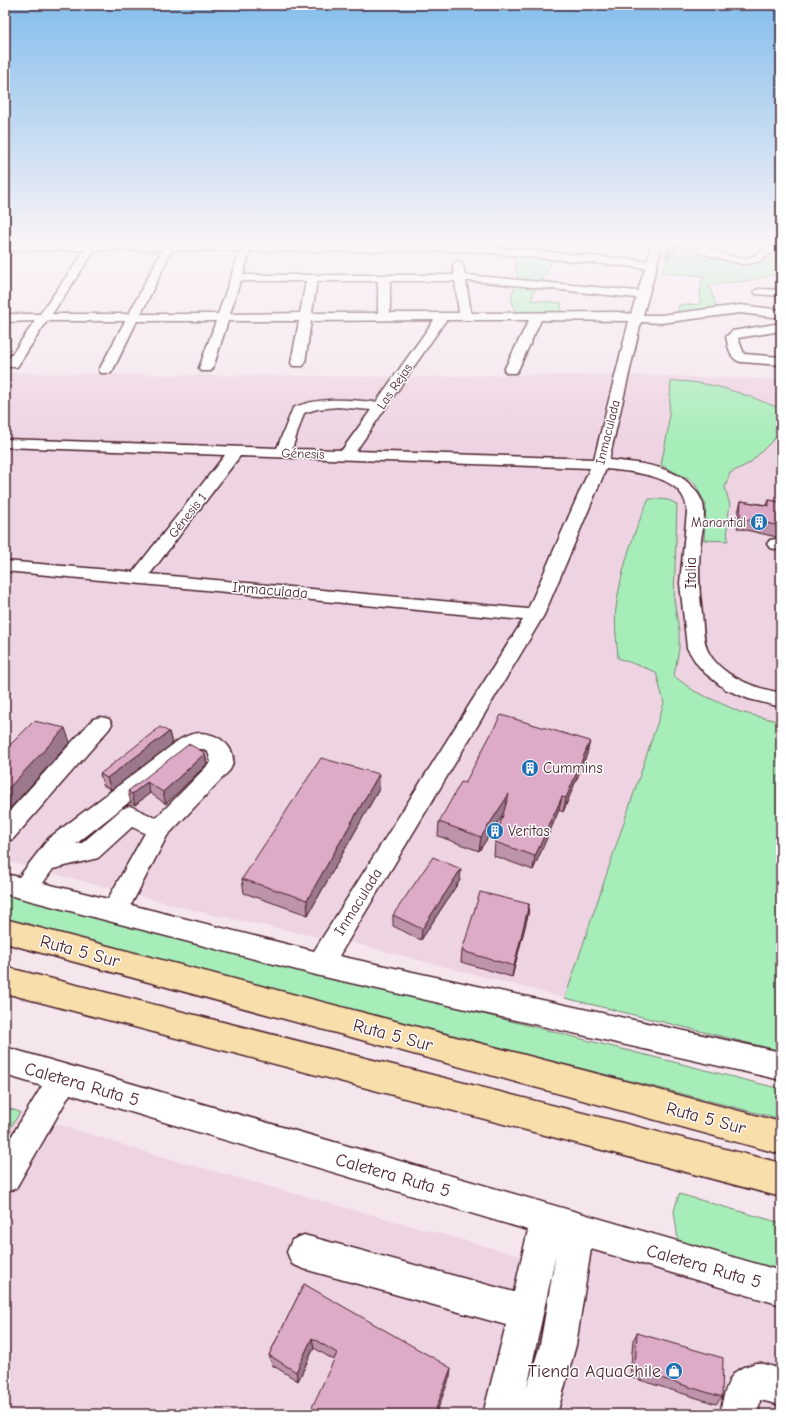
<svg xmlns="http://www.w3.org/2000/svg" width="786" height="1419" viewBox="0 0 786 1419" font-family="'Comic Neue',sans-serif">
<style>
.built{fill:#eed4e3}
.green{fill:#a7edba;stroke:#788672}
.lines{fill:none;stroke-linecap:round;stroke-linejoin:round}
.minor-casing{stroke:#4a1f2b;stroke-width:3}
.highway-casing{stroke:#4a1f2b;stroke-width:3}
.minor{fill:#fff;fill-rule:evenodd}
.highway{fill:#f8deab;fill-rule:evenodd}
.wall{fill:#be93ac;stroke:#4a1f2b}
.shaded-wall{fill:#9b788c;stroke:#4a1f2b}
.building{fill:#ddabc8;stroke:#4a1f2b}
.labels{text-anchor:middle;stroke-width:3;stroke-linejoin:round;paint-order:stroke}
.far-street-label{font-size:13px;fill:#4a1f2b;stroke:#fff}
.far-poi-label{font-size:13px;fill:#4a1f2b;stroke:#fff;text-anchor:end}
.street-label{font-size:15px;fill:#4a1f2b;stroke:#fff}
.poi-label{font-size:15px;fill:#4a1f2b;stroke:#fff;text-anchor:start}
.near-street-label{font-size:18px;fill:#4a1f2b;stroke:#fff}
.near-poi-label{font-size:18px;fill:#4a1f2b;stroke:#fff;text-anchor:end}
</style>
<rect width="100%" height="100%" fill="#f5e6ee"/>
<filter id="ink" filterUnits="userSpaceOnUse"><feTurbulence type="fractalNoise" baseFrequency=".025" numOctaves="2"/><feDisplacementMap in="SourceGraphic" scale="8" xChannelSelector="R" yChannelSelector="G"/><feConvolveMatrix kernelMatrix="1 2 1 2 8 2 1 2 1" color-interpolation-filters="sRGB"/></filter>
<g filter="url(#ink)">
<path class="built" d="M5,373L428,377L483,375H638L781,380V1051L565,998L345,941L313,936L209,914L5,861Z
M20,1112L152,1154L554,1265L544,1346L523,1414H5V1137Z
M586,1238L781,1297V1414H551Z"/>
<path class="green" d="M683,243H705L698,248C709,261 750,267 765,260L770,252L781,245V273L745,281L709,285L717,308L673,315L678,310L679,305L700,304L701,283L704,276L662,273C666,259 671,251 683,243Z
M514,255L553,259L541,283L518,280Z
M517,284L536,287L531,300L561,303L562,313L515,314L511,294Z
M671,381C711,381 745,394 781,409V425L776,437L750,463L730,473L725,488L730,505L727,523L728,541L704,540L706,505L694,482L661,465L668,430Z
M649,499C658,499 670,498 677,505L674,599L679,631V649L674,676L694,691L740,712L781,722V1051L565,998L664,703L656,672L618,658C617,642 614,624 616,608C621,571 633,532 649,499Z
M5,894L781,1089V1119L190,969L5,919Z
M5,1107L20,1112L5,1137Z
M679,1194L781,1223V1271L678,1240L674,1211Z"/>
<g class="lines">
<defs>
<path id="minor" d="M90,243H100L99,244H165L166,243H176L175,244L468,245L647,261L652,243H662L657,265L643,315H661L740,305L781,310V318L740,313L661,323L641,322L609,460C641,463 686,466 702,501C707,513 701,536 700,549C698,571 699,592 702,613C703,624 703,639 707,649C719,676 755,688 781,693V707L749,699L725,689L705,673L697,664L687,648L680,583L687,512C687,475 633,472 606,469L544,615L339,956L781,1052V1080L320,976L5,894V874L19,877L49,838L179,740C186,736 193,733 200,733C219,733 241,750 230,770L167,836L131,905L314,951L523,620L5,571V561L133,572L225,455L5,447V439L277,448L293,408C320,396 347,400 376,402L434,320L311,321L305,363L303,366H293L291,363L299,321H228L213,368L211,371H201L199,368L216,321H137L113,370L111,373H101L99,370L125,321H47L17,367H7L5,364L35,321L5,322V314H40L85,250H5V244H89ZM95,250H162L129,314H52ZM172,250L240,251L218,314H141ZM250,251H468L645,268L638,291L465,275L463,264L458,261L453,264L454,275H243ZM240,281H306L300,313L230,314ZM317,281H378V313H312ZM390,281H455L459,313H390ZM466,281H474L636,298L631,314L618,312L471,313ZM446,320H529L504,370L506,373H516L518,370L541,320L629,321L594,459L356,451ZM338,407L371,410L342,450L292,449L304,413L317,409ZM240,456L590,468L528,609L150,574ZM199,749H204L208,752L211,762L156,818L130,806L122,809L82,843L76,844L195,750ZM132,827L145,833L108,899L43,883L53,869L98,858Z
M703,243H715L708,249C719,252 741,261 751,257C762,253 768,243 781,243V247L760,261L749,264H742L699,253L698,247Z
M760,289L781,290V296L756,294L754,292L756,290Z
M781,323V331L738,338L744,354L781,357V365L741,362C729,359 729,347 726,337L732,331Z
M776,539L781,540V550L770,548L767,544L770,540Z
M101,717L109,719L112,724L109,729L13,839L5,841V816L93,719Z
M5,1047L781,1271V1305L591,1249L576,1345L557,1414H483L506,1325L304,1269L292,1264L287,1252L292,1240L304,1235L514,1292L528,1230L70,1094L16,1188L5,1193V1147L42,1086L5,1075ZM556,1254L540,1345L527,1388Z
M755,1363H761L781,1369V1405L760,1400L758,1414H720C722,1403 727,1377 737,1371C742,1367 749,1366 755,1363Z"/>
<path id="highway" d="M5,919L781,1122V1154L5,943Z
M5,967L781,1163V1197L5,993Z"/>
</defs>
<use href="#minor" class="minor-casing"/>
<use href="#highway" class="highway-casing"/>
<use href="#minor" class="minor"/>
<use href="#highway" class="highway"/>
</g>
<path class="wall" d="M769,500L781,502V538L737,528L738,512L741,501L767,505Z
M169,732L172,744L111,790L103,785L100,774Z
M205,753L207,764L166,804L150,793L135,805L131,803L128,791Z
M587,754L563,812L559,810L533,870L494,856L495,842L503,814L479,851L438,836L439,822L465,783Z
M379,789L308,915L244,893L242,879Z
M460,880L421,940L393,926V915Z
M529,904L528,915L512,977L461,962L462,951Z
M304,1284L450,1377L334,1360L314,1348L298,1381L272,1365L269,1355Z
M637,1333L722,1397L716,1404L630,1377L633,1340Z"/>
<path class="shaded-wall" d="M676,243H680L666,259L667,252Z
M65,728L70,742L5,814V792Z
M169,732L172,744L111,790L107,778Z
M590,741L587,754L563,812L566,798Z
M205,753L207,764L166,804L163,792Z
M379,774V789L308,915L307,900Z
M147,782L150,793L135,805L132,794Z
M509,794L508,807L479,851L481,837Z
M562,797L559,810L533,870L535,856Z
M461,869L460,880L421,940L422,929Z
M529,904L528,915L512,977L514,966Z
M312,1338L314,1348L298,1381L296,1372Z
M451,1368L450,1377L436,1414H434Z"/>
<path class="building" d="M669,243H676L667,252Z
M769,500L781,502V526L740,518L741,501L769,506Z
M501,715L590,741L566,798L562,797L535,856L495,842L509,794L481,837L439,822L461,782L465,783Z
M34,721L65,728L5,792V750Z
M160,727L169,732L107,778L100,774Z
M189,744L205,753L163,792L147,782L132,794L128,791Z
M321,758L379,774L307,900L242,879Z
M433,857L461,869L422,929L393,915Z
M480,892L529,904L514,966L462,951Z
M304,1284L451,1368L434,1414H309L337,1353L312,1338L296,1372L269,1355Z
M637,1333L723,1358L722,1397L635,1370Z"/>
</g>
<linearGradient id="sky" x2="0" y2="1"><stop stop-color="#85beec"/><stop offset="0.55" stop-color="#faf4f7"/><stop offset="1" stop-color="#faf4f7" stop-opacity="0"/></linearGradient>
<rect width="786" height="441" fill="url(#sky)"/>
<defs>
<symbol id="building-disc" viewBox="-11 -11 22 22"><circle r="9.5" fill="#1f6fb2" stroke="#fff"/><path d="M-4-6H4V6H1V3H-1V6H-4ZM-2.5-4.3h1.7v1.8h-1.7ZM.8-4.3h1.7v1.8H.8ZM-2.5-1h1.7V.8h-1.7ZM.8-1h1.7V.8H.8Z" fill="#fff"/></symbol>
<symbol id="shop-disc" viewBox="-11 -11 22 22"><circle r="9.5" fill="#1f6fb2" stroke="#fff"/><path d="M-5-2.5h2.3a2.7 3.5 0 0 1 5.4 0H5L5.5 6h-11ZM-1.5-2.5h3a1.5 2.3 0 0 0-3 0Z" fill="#fff"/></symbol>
</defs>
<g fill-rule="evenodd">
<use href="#building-disc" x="749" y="512" width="20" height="20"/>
<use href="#building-disc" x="520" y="758" width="20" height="20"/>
<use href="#building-disc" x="485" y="821" width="20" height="20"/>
<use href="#shop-disc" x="664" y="1361" width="20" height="20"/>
</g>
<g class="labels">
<g class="far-street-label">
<text transform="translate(394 386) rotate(-56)" y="5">Las Rejas</text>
<text transform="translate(607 432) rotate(-76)" y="5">Inmaculada</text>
<text transform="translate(303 453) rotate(2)" y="5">Génesis</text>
<text transform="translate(187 515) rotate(-52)" y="5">Génesis 1</text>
</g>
<g class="far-poi-label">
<text x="746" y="527">Manantial</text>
</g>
<g class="street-label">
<text transform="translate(691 573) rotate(-90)" y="5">Italia</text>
<text transform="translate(270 590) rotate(5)" y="5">Inmaculada</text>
<text transform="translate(358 902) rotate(-58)" y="5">Inmaculada</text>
</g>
<g class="poi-label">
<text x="543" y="773">Cummins</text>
<text x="508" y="836">Veritas</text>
</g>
<g class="near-street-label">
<text transform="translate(80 951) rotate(15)" y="6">Ruta 5 Sur</text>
<text transform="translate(393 1035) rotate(15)" y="6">Ruta 5 Sur</text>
<text transform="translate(82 1084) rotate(16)" y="6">Caletera Ruta 5</text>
<text transform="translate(706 1118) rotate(15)" y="6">Ruta 5 Sur</text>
<text transform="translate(393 1175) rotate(16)" y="6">Caletera Ruta 5</text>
<text transform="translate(704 1266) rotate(16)" y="6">Caletera Ruta 5</text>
</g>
<g class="near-poi-label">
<text x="661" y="1377">Tienda AquaChile</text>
</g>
</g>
<rect width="786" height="1419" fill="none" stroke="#fff" stroke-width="20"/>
<rect x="10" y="10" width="766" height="1399" fill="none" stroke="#4a1f2b" stroke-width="1.5" filter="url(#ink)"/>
</svg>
